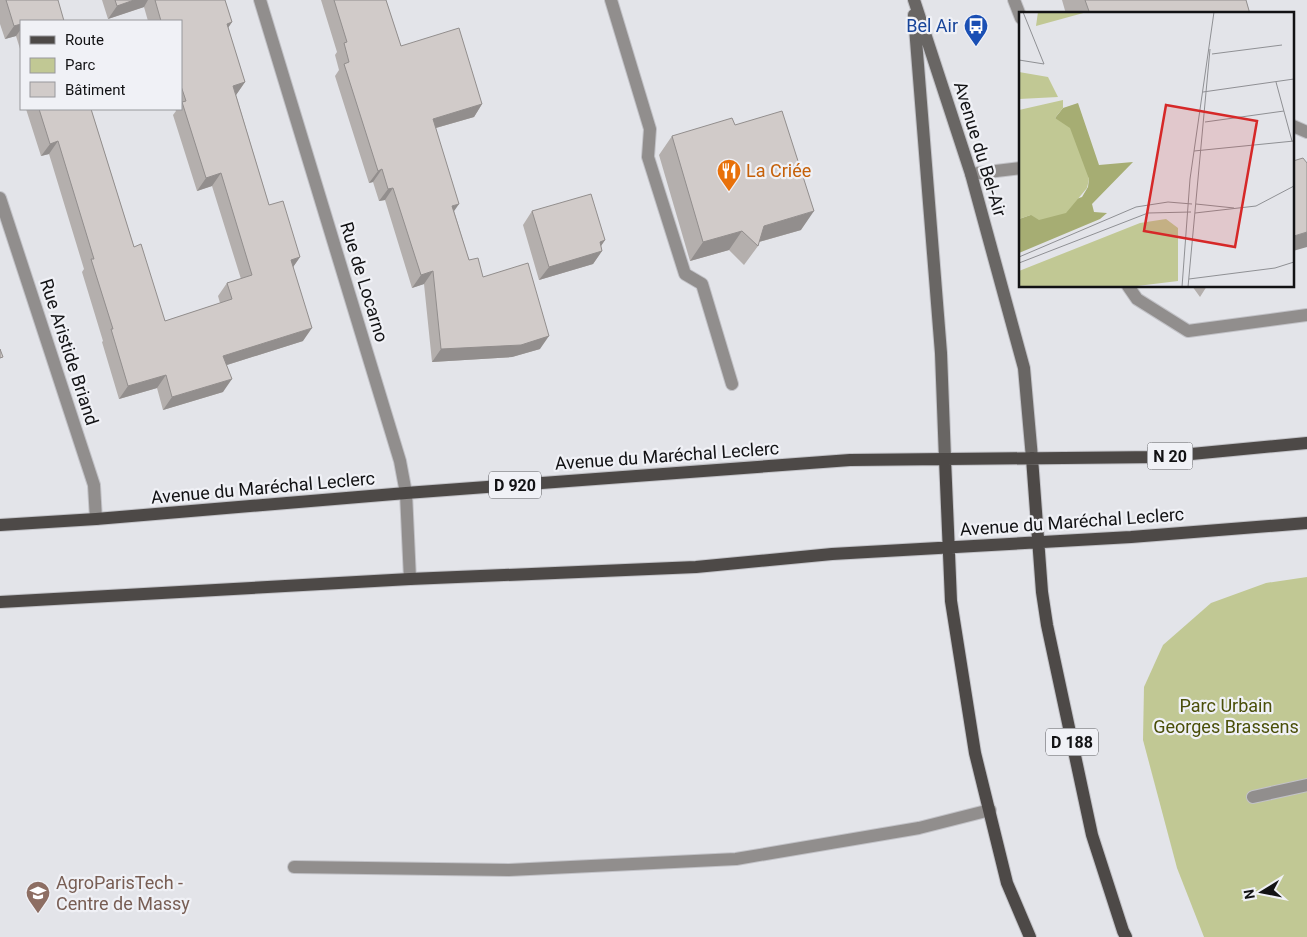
<svg xmlns="http://www.w3.org/2000/svg" width="1307" height="937" viewBox="0 0 1307 937" font-family="Roboto,sans-serif">
<style>
.green{fill:#c1c894}
.lines{fill:none;stroke-linecap:round;stroke-linejoin:round}
.lane-casing{stroke:#c2c2c7;stroke-width:14}
.street-casing{stroke:#c2c2c7;stroke-width:14}
.secondary-casing{stroke:#c2c2c7;stroke-width:14}
.primary-casing{stroke:#c2c2c7;stroke-width:14}
.lane{stroke:#918e8d;stroke-width:12}
.street{stroke:#918e8d;stroke-width:12}
.secondary{stroke:#696664;stroke-width:12}
.primary{stroke:#4d4947;stroke-width:12}
.wall{fill:#b4afad}
.shaded-wall{fill:#928e8d}
.building{fill:#d1cbc9;stroke:#928e8d}
.labels{text-anchor:middle;stroke-width:4.5;stroke-linejoin:round;paint-order:stroke}
.shield{fill:#f0f1f6;stroke:#555558;stroke-width:1}
.shield-label{font-size:16px;font-weight:bold;fill:#121214}
.transit-label{font-size:18px;fill:#164399;stroke:#f0f1f6;text-anchor:end}
.street-label{font-size:18px;fill:#121214;stroke:#f0f1f6}
.food-label{font-size:18px;fill:#c56008;stroke:#f0f1f6;text-anchor:start}
.park-label{font-size:18px;fill:#4a4f09;stroke:#f0f1f6}
.education-label{font-size:18px;fill:#785e54;stroke:#f0f1f6;text-anchor:start}
.inset-road{fill:none;stroke:#8f9094;stroke-width:1}
.view{fill:#d62828;fill-opacity:0.15;stroke:#d62828;stroke-width:2.5}
.inset-edge{fill:none;stroke:#121214;stroke-width:2.5}
</style>
<rect width="100%" height="100%" fill="#e3e4e9"/>
<path class="green" d="M1307,577V937H1204L1177,868L1143,740L1144,687L1163,645L1211,603L1266,583Z"/>
<g class="lines">
<defs>
<path id="lane" d="M611,0L650,129L648,157L685,274L702,284L732,384
M1014,0L1021,18
M1293,126L1307,132
M971,174L1021,168
M1128,286L1137,299L1188,331L1307,315
M1253,797L1307,785
M294,867L509,870L736,859L919,828L990,810"/>
<path id="street" d="M260,0L400,461L406,493L410,579
M0,198L94,485L96,519"/>
<path id="secondary" d="M914,0L971,174L1024,368L1032,458
M914,15L941,353L945,459"/>
<path id="primary" d="M1032,458L1042,592L1047,625L1092,835L1123,931L1126,937
M945,459L951,601L975,753L1007,883L1030,937
M0,525L96,519L406,493L850,460L1160,457L1307,443
M0,602L410,579L696,567L832,554L1131,537L1307,523"/>
</defs>
<use href="#lane" class="lane-casing"/>
<use href="#street" class="street-casing"/>
<use href="#secondary" class="secondary-casing"/>
<use href="#primary" class="primary-casing"/>
<use href="#lane" class="lane"/>
<use href="#street" class="street"/>
<use href="#secondary" class="secondary"/>
<use href="#primary" class="primary"/>
</g>
<path class="wall" d="M0,0H58L21,21V52L16,36L5,39L0,24Z
M102,0H225L232,22L228,28L245,82L236,95L269,205L300,257L293,267L303,341L227,365L223,392L163,410L157,388L119,399L102,342L103,341L82,272L84,269L49,154L41,156L26,109H91L134,247L165,321L220,303L218,296L227,283L241,279L212,186L197,191L173,115L176,111L175,109H181V21H148L144,7L108,19Z
M321,0H386L401,46L482,104L474,117L436,128L454,211L469,260L540,349L512,357L432,362L424,284L412,288L385,200L379,201L373,182L369,183L335,76L339,70L335,55L337,52Z
M1062,0H1246L1250,14H1066Z
M735,125L801,230L759,242L758,246L744,265L729,250L690,261L659,155L672,136Z
M532,211L605,240L601,246L602,251L593,264L539,280L523,225Z
M1192,286H1207L1200,297Z"/>
<path class="shaded-wall" d="M134,0H148L144,7L108,19L117,6Z
M232,22L223,35L227,24Z
M21,24V29L16,36L5,39L14,26Z
M245,82L236,95L233,86Z
M482,104L474,117L425,131L433,119Z
M58,141L49,154L41,156L50,144Z
M382,169L373,182L369,183L378,171Z
M221,173L212,186L197,191L206,178Z
M393,188L385,200L379,201L388,189Z
M459,204L450,217L452,206Z
M814,211L801,230L755,243L764,226Z
M742,231L729,250L690,261L703,242Z
M1307,232V247L1293,251V237L1294,236Z
M605,240L596,253L602,251L593,264L539,280L549,267Z
M300,257L291,270V260Z
M433,271L424,284L412,288L421,275Z
M312,328L303,341L214,369L223,356Z
M549,336L540,349L512,357L432,362L441,349Z
M166,375L157,388L119,399L128,386Z
M232,379L223,392L163,410L172,397Z"/>
<path class="building" d="M6,0H58L64,21H21V24L14,26Z
M115,0H134L117,6Z
M155,0H225L232,22L227,24L245,82L233,86L269,205L283,201L300,257L291,260L312,328L223,356L232,379L172,397L166,375L128,386L111,329H113L91,259H94L58,141L50,144L39,109H91L134,247L141,244L165,321L232,299L227,283L252,275L221,173L206,178L182,102L186,101L181,86V21H161Z
M334,0H386L401,46L459,28L482,104L433,119L459,204L452,206L469,260L478,258L483,277L528,263L549,336L521,345L441,349L433,271L421,275L393,188L388,189L382,169L378,171L344,64L349,62L344,43L347,42Z
M1085,0H1246L1250,14H1090Z
M782,111L814,211L764,226L758,246L742,231L703,242L672,136L732,118L735,125Z
M1303,158L1307,163V232L1294,236L1293,239V161Z
M591,194L605,240L600,242L602,251L549,267L532,211Z
M0,349L3,357L0,358Z"/>
<defs>
<symbol id="bus-pin" viewBox="-11 -11 22 30"><path d="M0 17L-7.5 6A9.5 9.5 0 1 1 7.5 6Z" fill="#1a4fb4" stroke="#f0f1f6"/><path d="M-5-6H5V4H4V6H2V4H-2V6H-4V4H-5ZM-3.5-4V0h7V-4ZM-3.5 1.2v1.5H-2V1.2ZM2 1.2v1.5H3.5V1.2Z" fill="#fff"/></symbol>
<symbol id="restaurant-pin" viewBox="-11 -11 22 30"><path d="M0 17L-7.5 6A9.5 9.5 0 1 1 7.5 6Z" fill="#e8710a" stroke="#f0f1f6"/><path d="M-5-6h1v4h1v-4h1v4h1v-4h1v5L-1.5 .5V6h-2V.5L-5-1ZM5-6V6H3V1.5H1.5Q1.5-4 5-6Z" fill="#fff"/></symbol>
<symbol id="university-pin" viewBox="-11 -11 22 30"><path d="M0 17L-7.5 6A9.5 9.5 0 1 1 7.5 6Z" fill="#8d6e63" stroke="#f0f1f6"/><path d="M0-5L7-2L0 1L-7-2ZM-4 1L0 2.5L4 1V4Q0 6-4 4Z" fill="#fff"/></symbol>
</defs>
<g fill-rule="evenodd">
<use href="#bus-pin" x="962" y="12" width="28" height="38"/>
<use href="#restaurant-pin" x="715" y="157" width="28" height="38"/>
<use href="#university-pin" x="24" y="879" width="28" height="38"/>
</g>
<g class="labels">
<g class="shield">
<rect x="1147.5" y="442.5" width="45" height="27" rx="4"/>
<rect x="489" y="471.5" width="52" height="27" rx="4"/>
<rect x="1046" y="728.5" width="52" height="27" rx="4"/>
</g>
<g class="shield-label">
<text x="1170" y="462">N 20</text>
<text x="515" y="491">D 920</text>
<text x="1072" y="748">D 188</text>
</g>
<g class="transit-label">
<text x="958" y="32">Bel Air</text>
</g>
<g class="street-label">
<text transform="translate(980 149) rotate(73)" y="6">Avenue du Bel-Air</text>
<text transform="translate(364 282) rotate(73)" y="6">Rue de Locarno</text>
<text transform="translate(69 352) rotate(72)" y="6">Rue Aristide Briand</text>
<text transform="translate(667 456) rotate(-4)" y="6">Avenue du Maréchal Leclerc</text>
<text transform="translate(263 488) rotate(-5)" y="6">Avenue du Maréchal Leclerc</text>
<text transform="translate(1072 522) rotate(-4)" y="6">Avenue du Maréchal Leclerc</text>
</g>
<g class="food-label">
<text x="746" y="177">La Criée</text>
</g>
<g class="park-label">
<text x="1226" y="712">Parc Urbain<tspan x="1226" dy="21">Georges Brassens</tspan></text>
</g>
<g class="education-label">
<text x="56" y="889">AgroParisTech -<tspan x="56" dy="21">Centre de Massy</tspan></text>
</g>
</g>
<g transform="translate(1019 12)">
<rect width="275" height="275" fill="#e3e4e9"/>
<path d="M59,91L80,153L114,150L73,192L75,200L88,201L81,207L0,241V207L63,185L69,175L70,167L36,106L44,96Z" fill="#a6ad73"/>
<path d="M19,0H68L17,14ZM0,60L29,65L39,85L0,87ZM44,88V96L36,106L51,116L70,167L68,176L47,201L20,208L12,203L0,207V98ZM147,207L159,216V269L110,275H0V259L121,211Z" fill="#c1c894"/>
<path class="inset-road" d="M193,42L263,33M0,48L25,52L4,0M257,70L273,129M184,80L275,67M186,110L265,99M175,139L275,129M177,192L215,196M176,201L237,194L275,174M0,245L117,195L149,190L173,192M0,251L129,201L172,200M170,267L256,256L275,250M163,275L171,167L195,0M169,275L191,37"/>
<path class="view" d="M147,93L238,109L216,235L125,219Z"/>
<rect width="275" height="275" class="inset-edge"/>
</g>
<rect x="20" y="20" width="162" height="90" fill="#f0f1f6" stroke="#97989c"/>
<rect x="30" y="36" width="25" height="8" fill="#4d4947" stroke="#97989c"/>
<text x="65" y="45" font-size="15" fill="#121214">Route</text>
<rect x="30" y="58" width="25" height="15" fill="#c1c894" stroke="#97989c"/>
<text x="65" y="70" font-size="15" fill="#121214">Parc</text>
<rect x="30" y="82" width="25" height="15" fill="#d1cbc9" stroke="#97989c"/>
<text x="65" y="95" font-size="15" fill="#121214">Bâtiment</text>
<g transform="translate(1262 892) rotate(260)" stroke="#f0f1f6" stroke-width="4" paint-order="stroke">
<path d="M0-4L9 19L0 12L-9 19Z" fill="#121214"/>
<text y="-8" font-size="14" font-weight="bold" text-anchor="middle" fill="#121214">N</text>
</g>
</svg>
